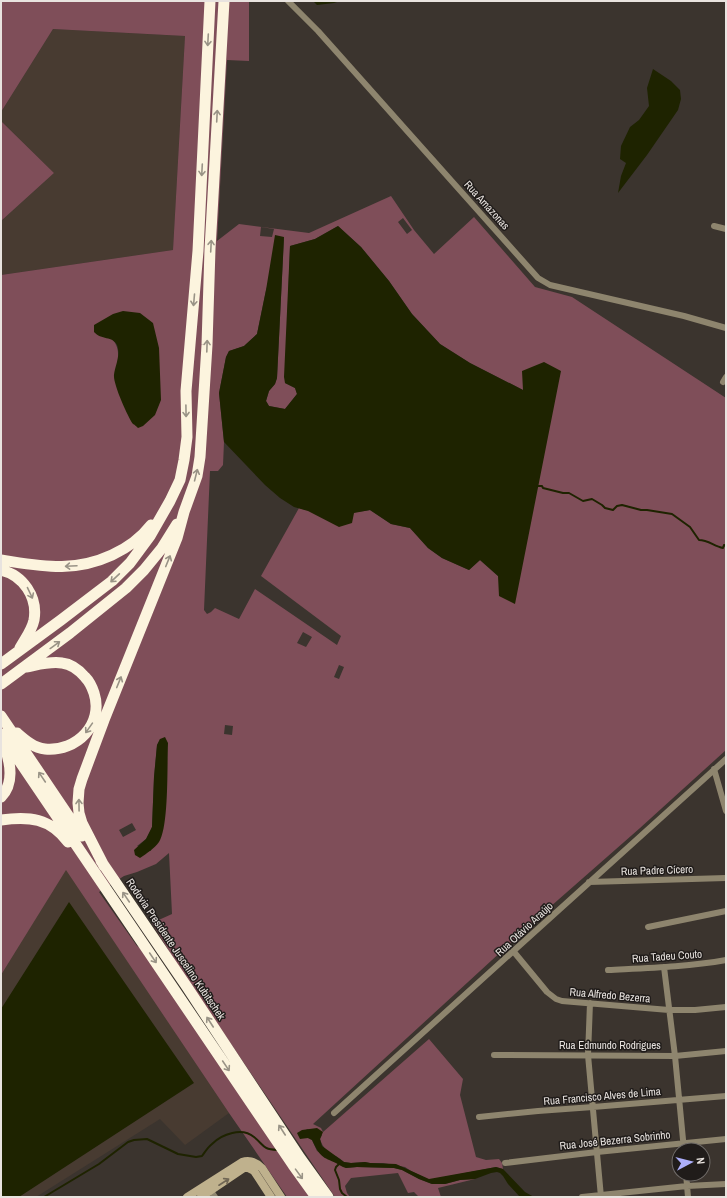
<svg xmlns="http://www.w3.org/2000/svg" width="727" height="1198" viewBox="0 0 727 1198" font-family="'Archivo Narrow',sans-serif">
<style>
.built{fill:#483b31}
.green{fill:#7f4e59;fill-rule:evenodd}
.water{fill:#1e2300}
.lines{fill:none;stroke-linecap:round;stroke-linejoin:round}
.stream{stroke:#1e2300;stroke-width:2}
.street{stroke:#8e856e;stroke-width:6}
.secondary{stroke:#bfb18d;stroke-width:8}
.highway{stroke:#fcf4de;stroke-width:11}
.oneway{stroke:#999386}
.oneway2{stroke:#706654}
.labels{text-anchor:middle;stroke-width:3;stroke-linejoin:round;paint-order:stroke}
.street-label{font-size:11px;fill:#e8e3df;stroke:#201c1a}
</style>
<rect width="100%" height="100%" fill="#3b342e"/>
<path class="built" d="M53,29L185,36L173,250L1,275V221L54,173L1,121V112Z
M66,869L229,1113L185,1145L160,1119L36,1197H1V975Z"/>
<path class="green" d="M1,1H249V61L227,60L217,241L239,224L309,233L391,196L414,230L434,254L474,217L535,287L572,297L726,398V750L640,828L550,907L313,1124L321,1128L323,1132L429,1039L463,1079L460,1095L476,1157L486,1160L499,1159L502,1163L503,1169L496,1167L429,1180L411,1171L405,1167L383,1163H370L365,1162L351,1163L344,1162C335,1153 325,1155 320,1139L322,1135L311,1130L307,1129L300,1138H308L312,1140L317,1151L346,1168L357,1167L394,1168L402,1170L419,1179L432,1184H445L460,1180L475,1179L438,1188L441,1197H419L414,1192L408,1193L398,1173L351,1178L345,1186L347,1193L350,1197H335L178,966L152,923L172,914L169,853L156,864L137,872L124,876L99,892L137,946L142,949L310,1197H287L229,1113L66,870L1,975V275L173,250L185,36L53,29L1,112ZM403,218L412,230L407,234L398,222ZM338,226L361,247L389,281L412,314L440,344L470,363L523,390L498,576L480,560L469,570L442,558L428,548L410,528L391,524L370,510C350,514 319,515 299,508L261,576L341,636L337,645L255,589L239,619L215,608L211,612L207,614L204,610L210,471H218L223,465L224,442L219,393L226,357L229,351L244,346L257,334L266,290L284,237L277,378L275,384L269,391L266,401L269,406L285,409L297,394L295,388L285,383L290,246L315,239ZM261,227L274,229L272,237L260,236ZM113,340L159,348L114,377C117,364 122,351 113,340ZM303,632L312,637L306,647L297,643ZM339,665L344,667L339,679L334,677ZM225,725L233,726L232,735L224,734ZM160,739L151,851L137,846L146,839L152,827L154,777L157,745ZM132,823L136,830L123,837L119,830Z
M1,121L54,173L1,221Z"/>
<path class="water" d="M313,1H340L334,3L317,5Z
M653,69L671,81L680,90L681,99L678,110L647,155L618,193L621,176L626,163L620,159L621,146L630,127L639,120L649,106L647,88Z
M338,226L361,247L389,281L412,314L440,344L470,363L523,390L522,371L544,362L561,371L515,604L499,596L498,576L480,560L469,570L442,558L428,548L410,528L391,524L370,510L354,513L352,523L339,527L308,511L294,507L280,498L265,485L224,442L219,393L226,357L229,351L244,346L257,334L266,290L275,235L284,237L277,378L275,384L269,391L266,401L269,406L285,409L297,394L295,388L285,383L284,377L290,246L315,239Z
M123,311L140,313L153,323L159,348L161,400L155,415L143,426L138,428C137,427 134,424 133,424C128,417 113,384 114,375C115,365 121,356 117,345C113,336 101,340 94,332V325L113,314Z
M165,737L168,743C167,764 169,827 159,842C154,849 147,853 140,858L135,855L134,850L146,839L152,827L154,777L157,745L160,739Z
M69,902L194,1083L19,1197H1V1009Z
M317,1128L323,1132L320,1139L322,1146L344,1162L351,1163L365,1162L370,1163L396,1164L429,1179L496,1167L503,1169L525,1192L534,1197H520L508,1184L503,1176L500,1173L497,1172L491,1173L475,1179L460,1180L445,1184H432L419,1179L402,1170L394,1168L357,1167L346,1168L343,1167C325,1156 322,1162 312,1140L308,1138L300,1139L297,1133L302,1130Z"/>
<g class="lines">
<path class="stream" d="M537,486H542L543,488L563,493H569L583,501L592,499L602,505L605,508L613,510L617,506L622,505L641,510H647L672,514L690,527L699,540C708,540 714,546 723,548L724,545L726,546
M340,1163L336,1167L335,1170L339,1180L340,1189L342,1193L347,1197
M44,1197L99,1164L128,1142L134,1140L147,1139L178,1154L196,1157L202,1156C205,1152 208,1147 212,1144C222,1134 242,1127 254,1137C265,1146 262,1149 277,1150"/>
<path class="street" d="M288,1L318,31L538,278L550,285L684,316L726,328
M714,226L726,229
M723,382L726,377
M714,769L726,811
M589,882L726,878
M648,927L726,911
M514,952L547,992L556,999L562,1001L669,1010H695L726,1007
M664,967L675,1056L684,1150
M608,970C648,968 687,967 726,960
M590,1003L588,1055L601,1197
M494,1055L675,1056L726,1051
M334,1113L726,759
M479,1117L538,1111L593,1107L726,1096
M505,1163L597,1152L726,1139
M686,1174L688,1197
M208,1187L215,1197
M582,1197L687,1186L726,1184"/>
<path class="secondary" d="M248,1168L254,1171L271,1197
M187,1197L242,1162C250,1159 256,1162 262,1168L281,1197
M201,1197L244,1168H248"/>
<path class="highway" d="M1,560C42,566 73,573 112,555C127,548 141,538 151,525
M1,570C23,575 38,597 34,620C32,630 25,639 20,648
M1,664L61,620L112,581L130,563L150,536L170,501L180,480L184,460L187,437L186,391L198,251L210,1
M1,684L70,633L126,588L144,570L162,548L177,524
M1,716L82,836
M17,733C25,740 34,748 45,749C77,752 104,724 94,693C92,687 89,681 85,677C79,670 71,664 62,663C50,661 37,665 26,667
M1,734L293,1165L316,1197
M1,797C15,783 10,761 4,745
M1,820C29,816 50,818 68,842
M101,861L187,987L300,1158L328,1197
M104,866L82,823L79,813L78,803L79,789L82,779L104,720L177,538L184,512L197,476L200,457L207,345L210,249L224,1"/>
</g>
<defs><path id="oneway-shaft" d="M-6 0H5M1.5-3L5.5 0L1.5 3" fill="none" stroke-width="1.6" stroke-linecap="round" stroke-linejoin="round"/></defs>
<g class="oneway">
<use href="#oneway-shaft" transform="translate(208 40) rotate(93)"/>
<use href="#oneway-shaft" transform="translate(217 116) rotate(-87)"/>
<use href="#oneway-shaft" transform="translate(202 170) rotate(93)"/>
<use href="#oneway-shaft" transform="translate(211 246) rotate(-87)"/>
<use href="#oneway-shaft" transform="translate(194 300) rotate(95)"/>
<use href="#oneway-shaft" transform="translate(207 346) rotate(-88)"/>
<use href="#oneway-shaft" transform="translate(186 411) rotate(89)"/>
<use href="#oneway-shaft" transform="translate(196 475) rotate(-76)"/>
<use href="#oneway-shaft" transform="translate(168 561) rotate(-68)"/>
<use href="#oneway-shaft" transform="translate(71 566) rotate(177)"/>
<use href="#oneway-shaft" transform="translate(115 578) rotate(137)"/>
<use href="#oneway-shaft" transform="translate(30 593) rotate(65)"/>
<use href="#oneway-shaft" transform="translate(55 645) rotate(-36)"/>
<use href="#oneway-shaft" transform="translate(119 682) rotate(-68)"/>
<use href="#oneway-shaft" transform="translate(89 728) rotate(125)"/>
<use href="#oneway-shaft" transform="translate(42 777) rotate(-124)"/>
<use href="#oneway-shaft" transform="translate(79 805) rotate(-91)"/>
<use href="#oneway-shaft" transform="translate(126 897) rotate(-124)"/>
<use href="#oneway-shaft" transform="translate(153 958) rotate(56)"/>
<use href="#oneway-shaft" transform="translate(210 1022) rotate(-123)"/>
<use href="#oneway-shaft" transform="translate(226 1066) rotate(56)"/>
<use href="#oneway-shaft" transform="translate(282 1130) rotate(-123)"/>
<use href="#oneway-shaft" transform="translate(299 1174) rotate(54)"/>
</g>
<use class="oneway2" href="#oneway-shaft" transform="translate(224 1182) rotate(-33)"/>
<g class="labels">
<g class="street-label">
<text transform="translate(487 205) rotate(48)" y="4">Rua Amazonas</text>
<text transform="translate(657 870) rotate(-2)" y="4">Rua Padre Cícero</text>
<text transform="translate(524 929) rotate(-43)" y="4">Rua Otávio Araújo</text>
<text transform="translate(176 949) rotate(56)" y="4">Rodovia Presidente Juscelino Kubitschek</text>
<text transform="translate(667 956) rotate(-4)" y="4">Rua Tadeu Couto</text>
<text transform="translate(610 995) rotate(5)" y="4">Rua Alfredo Bezerra</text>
<text x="610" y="1049">Rua Edmundo Rodrigues</text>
<text transform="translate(602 1096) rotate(-5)" y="4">Rua Francisco Alves de Lima</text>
<text transform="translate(615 1140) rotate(-6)" y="4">Rua José Bezerra Sobrinho</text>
</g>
</g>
<rect width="727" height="1198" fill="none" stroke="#e8e3df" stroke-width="4"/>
<g transform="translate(691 1162) rotate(83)"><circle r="19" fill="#201c1a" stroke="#706c69"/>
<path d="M0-3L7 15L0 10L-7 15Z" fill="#adaffb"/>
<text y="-6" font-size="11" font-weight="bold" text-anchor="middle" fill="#e8e3df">N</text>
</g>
</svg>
